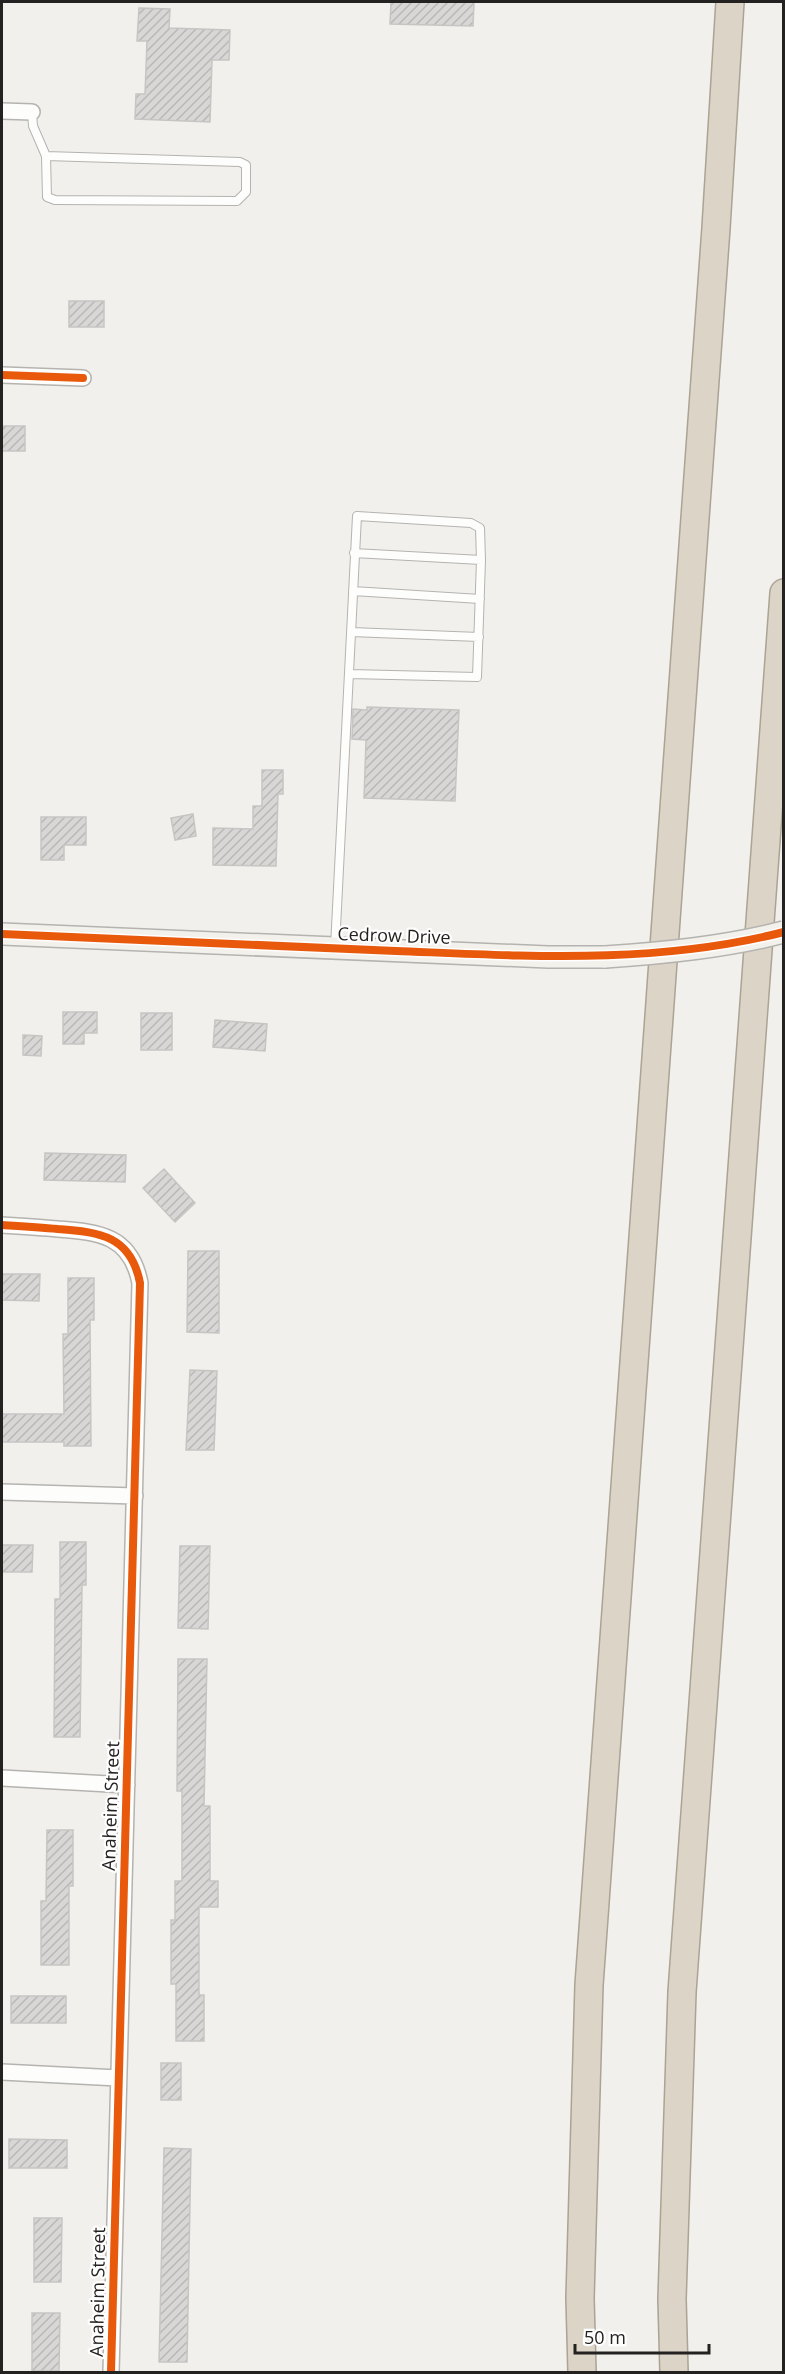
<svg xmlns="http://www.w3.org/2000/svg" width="785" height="2374" viewBox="0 0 785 2374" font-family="'Open Sans',sans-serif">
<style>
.building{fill:url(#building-hatch);stroke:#c7c5c3;stroke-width:1.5}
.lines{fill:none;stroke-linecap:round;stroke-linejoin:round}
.lane-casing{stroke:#b5b3b0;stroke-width:10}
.street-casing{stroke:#b5b3b0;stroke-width:18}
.secondary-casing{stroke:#b5b3b0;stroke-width:24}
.highway-casing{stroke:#aba394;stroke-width:30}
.lane{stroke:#fdfdfc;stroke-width:8}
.street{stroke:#fdfdfc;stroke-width:15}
.secondary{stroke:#f3f1ec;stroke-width:21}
.highway{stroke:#dbd4c7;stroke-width:27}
.secondary-bridge-casing{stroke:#b5b3b0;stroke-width:24;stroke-linecap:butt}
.secondary-bridge{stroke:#f3f1ec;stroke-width:21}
.cycleway-casing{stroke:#fefefe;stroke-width:11}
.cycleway{stroke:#e8590c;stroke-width:8}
.labels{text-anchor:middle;stroke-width:4.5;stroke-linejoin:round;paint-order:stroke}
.street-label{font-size:18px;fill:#242220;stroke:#fefefe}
</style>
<defs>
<pattern id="building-hatch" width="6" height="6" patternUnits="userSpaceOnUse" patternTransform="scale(1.5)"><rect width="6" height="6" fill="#d9d7d6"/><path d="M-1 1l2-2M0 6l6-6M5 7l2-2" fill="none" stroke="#bab8b7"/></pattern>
</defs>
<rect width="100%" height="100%" fill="#f2f0ec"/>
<path class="building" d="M391,2H474L473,26L390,24Z
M139,8L170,9L169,28L230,30L229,60H212L210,122L135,119L136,94H145L147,41H137Z
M69,301H104V327H69Z
M2,426H25V451H2Z
M367,707L459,710L455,801L364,798L366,740L352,739L353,709L367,710Z
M262,770H283V794H278L276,866L213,865V828L253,829V806H262Z
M193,814L196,836L175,840L171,818Z
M41,817H86V845H64V860H41Z
M63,1012H97V1033H84V1044H63Z
M141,1013H172V1050H141Z
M215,1020L267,1024L265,1051L213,1047Z
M23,1035L42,1036L41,1056L23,1055Z
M45,1153L126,1155L125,1182L44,1180Z
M164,1169L195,1203L175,1222L143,1188Z
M188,1251H219V1333L187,1332Z
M2,1274H40L39,1301L2,1300Z
M68,1278H94V1320H90L91,1446H64V1442H2V1414H64L63,1334H68Z
M190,1370L217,1371L214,1450H186Z
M60,1542H86V1585H82L80,1737H54L55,1599H60Z
M2,1545H33L32,1572H2Z
M180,1546H210L208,1629L178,1628Z
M178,1659H207L204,1806H210V1881H218V1907H199V1995H204V2041H176V1984H171V1920H175V1881H182V1791H177Z
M47,1830H73V1886H69V1965H41V1901H46Z
M11,1996H66V2023H11Z
M161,2063H181V2100H161Z
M9,2139L67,2140V2168H9Z
M164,2148L191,2149L187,2362H159Z
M34,2218H62L61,2282H34Z
M32,2313H60L59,2371H32Z"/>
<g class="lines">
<defs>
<path id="lane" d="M32,112L33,126L46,156L47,197L55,200L237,201L246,192V165L240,162L46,156
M354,553L481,560
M353,591L480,599
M351,632L479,637
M335,947L357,516L471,523L480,528L481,560L477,677L349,674"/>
<path id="street" d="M2,111L32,112
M2,375L83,378
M2,1225C20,1226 39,1227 58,1229C100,1232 131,1236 140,1283L111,2372
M2,1492L135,1496
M2,1778L127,1785
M2,2072L118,2078"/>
<path id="secondary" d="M2,934L548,957H605"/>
<path id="highway" d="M582,2372L580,2298L589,1985L716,228L730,2
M674,2372L672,2299L682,1992L784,593"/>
</defs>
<use href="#lane" class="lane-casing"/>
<use href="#street" class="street-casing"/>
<use href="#secondary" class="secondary-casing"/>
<use href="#highway" class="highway-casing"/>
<use href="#lane" class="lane"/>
<use href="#street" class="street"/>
<use href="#secondary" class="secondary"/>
<use href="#highway" class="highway"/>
<defs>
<path id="secondary-bridge" d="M605,957C665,953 725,947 784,932"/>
</defs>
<use href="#secondary-bridge" class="secondary-bridge-casing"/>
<use href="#secondary-bridge" class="secondary-bridge"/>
<defs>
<path id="cycleway" d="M2,375L83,378
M2,934C133,940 264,946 396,951C526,956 655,965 784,932
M2,1225C20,1226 39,1227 58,1229C100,1232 131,1236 140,1283L111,2372"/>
</defs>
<use href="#cycleway" class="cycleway-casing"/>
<use href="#cycleway" class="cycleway"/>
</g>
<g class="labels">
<g class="street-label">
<text transform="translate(394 936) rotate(2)" y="6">Cedrow Drive</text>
<text transform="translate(111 1806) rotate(-88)" y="6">Anaheim Street</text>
<text transform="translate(98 2292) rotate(-89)" y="6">Anaheim Street</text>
</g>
</g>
<rect width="785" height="2374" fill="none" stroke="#242220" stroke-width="6"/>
<path d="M575 2344v9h134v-9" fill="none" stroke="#242220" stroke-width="3"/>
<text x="584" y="2344" font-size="18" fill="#242220" stroke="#fefefe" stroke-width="4.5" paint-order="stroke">50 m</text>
</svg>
